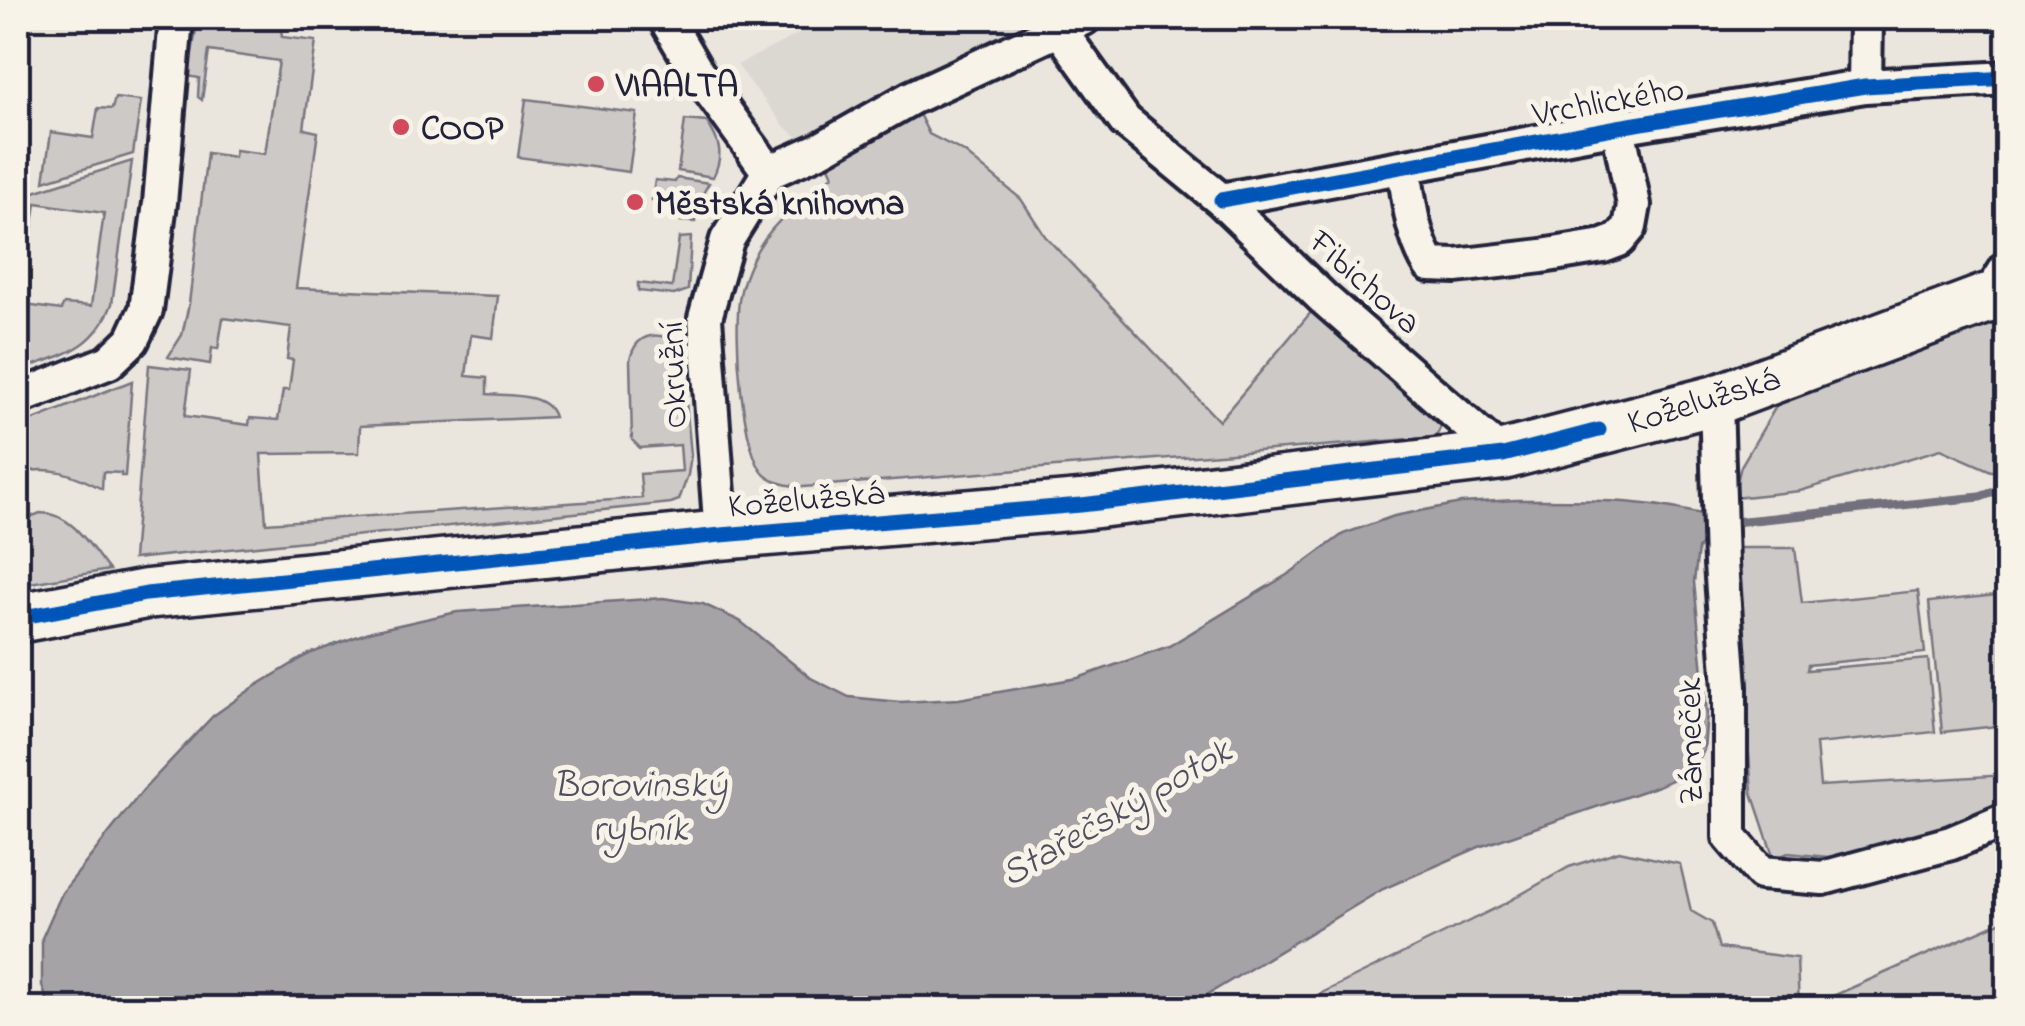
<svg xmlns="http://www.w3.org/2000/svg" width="2025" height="1026" viewBox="0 0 2025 1026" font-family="'Indie Flower',sans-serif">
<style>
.built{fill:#dbd8d2}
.green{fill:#cdc9c6;stroke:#787680;stroke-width:2.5}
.water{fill:#a6a3a6;stroke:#716f7b;stroke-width:2.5}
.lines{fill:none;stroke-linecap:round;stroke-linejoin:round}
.stream{stroke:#716f7b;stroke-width:9}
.minor-casing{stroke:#22223b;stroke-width:40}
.secondary-casing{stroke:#22223b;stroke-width:55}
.minor{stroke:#f7f3e8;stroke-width:32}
.secondary{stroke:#f7f3e8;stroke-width:48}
.cycleway-casing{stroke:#f7f3e8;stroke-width:21}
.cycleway{stroke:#0057b8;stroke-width:15}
.poi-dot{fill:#d1495b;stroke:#f7f3e8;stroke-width:4}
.labels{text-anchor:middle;stroke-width:10;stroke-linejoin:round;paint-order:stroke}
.poi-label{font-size:35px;font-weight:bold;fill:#22223b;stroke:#f7f3e8;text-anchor:start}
.street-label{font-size:35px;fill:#22223b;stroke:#f7f3e8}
.water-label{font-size:38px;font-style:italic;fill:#504f60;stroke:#f7f3e8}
</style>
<rect width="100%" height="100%" fill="#eae6de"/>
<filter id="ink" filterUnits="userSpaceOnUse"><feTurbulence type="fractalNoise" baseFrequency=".01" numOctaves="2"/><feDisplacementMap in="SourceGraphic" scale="20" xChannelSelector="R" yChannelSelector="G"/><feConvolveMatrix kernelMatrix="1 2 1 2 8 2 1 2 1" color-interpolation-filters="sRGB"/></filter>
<g filter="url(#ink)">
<path class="built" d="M830,18H1084L807,144L784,126L737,65Z"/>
<path class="green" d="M198,18H280L282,37L316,41L304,129L318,132L296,288L498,296L493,338L471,335L466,376L487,378V394C509,396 547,392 554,417L360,426L359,453L261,454L266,523L642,498L640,474L682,471L680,445L640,448L632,440L630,360C636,331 662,329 681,348L691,455L688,475L679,500L671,503L133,559L149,365L191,370L185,416L249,425L250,418L278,420L283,390H289L293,360L287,359L291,327L223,318L218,349L212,348L210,364L168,357L182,335L189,304L207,153L234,157L235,150L265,154L279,61L209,51L202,100L198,97L199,78L188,76Z
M115,98L141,101L133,154L44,181L51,132L93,138L98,108L112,109Z
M911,98L929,134L964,152L1021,199L1045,236L1219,421L1323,298L1449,409L1436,437L803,487C790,486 776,484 766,476C741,456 733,327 740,295C742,283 748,269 753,258C770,222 803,200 833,175L821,149Z
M526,99L637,113L629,172L518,157Z
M685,120L707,122C720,142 724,155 713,177L678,171Z
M132,161L112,304C93,352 62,354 18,371V304L61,310L64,304L91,306L104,213L36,203L29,250L18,249V197Z
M677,178L709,183L701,197L695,222L681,221L682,204L652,200L655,180L675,182Z
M691,237L688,290L674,295L638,291V283L672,287L679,238Z
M2007,303V471H1991L1941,449L1800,491L1733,498L1741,466L1798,369Z
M132,381L125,476H121V473L103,472L102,489C74,474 49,464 18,474V426Z
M40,513C73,513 90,547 109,570L30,583L18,580V522Z
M1733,548H1795L1802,603L1918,591L1925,653L1808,665L1807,670L1928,659L1935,732L1816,744L1820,786L2007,775V807L1975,821L1828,857L1788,853L1774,859L1752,793Z
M2007,594V725L1942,732L1929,602Z
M1619,851L1680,864L1691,911L1712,923L1719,948L1797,958L1799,1008H1291L1504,904L1569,867Z
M2007,919V1008H1806Z"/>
<path class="water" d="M1516,500C1588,500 1652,498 1722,520L1698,549L1694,582L1707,713L1704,750L1692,771L1658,786L1479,847L1383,889L1185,1008H50L42,986V938L62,893L143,790L213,716L254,687L309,654L372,631L457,612L663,598L703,604L740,621L811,678L849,697L900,702L959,699L1078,678L1169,646L1290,573L1343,534L1394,516L1461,503Z"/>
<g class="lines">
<path class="stream" d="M1724,523L1980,497L2008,487"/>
<defs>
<path id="minor" d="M665,18L698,74L769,172
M1059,29L1125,121L1221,200L1323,298L1503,455
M1865,86L1866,18
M1404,168C1409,201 1412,236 1430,265L1456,266L1542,256L1603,246L1619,240L1630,227L1634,205L1618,127
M769,172L821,149L911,98L1084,18
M1221,200L1618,127L1865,86L2008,78
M1988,298L2008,266
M18,398L109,362L132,340L146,310L160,203L176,18
M1716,400L1721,564L1730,687V837L1761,873L1823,878L1951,843L2008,819
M721,535L705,318L727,240L769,172"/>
<path id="secondary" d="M18,618L146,594L721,535L1081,505L1503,455L1716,400L1988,298H2008"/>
</defs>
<use href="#minor" class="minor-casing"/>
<use href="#secondary" class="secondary-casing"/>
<use href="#minor" class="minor"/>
<use href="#secondary" class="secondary"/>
<defs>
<path id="cycleway" d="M1221,200L1618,127L1865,86L2008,78
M18,618L146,594L721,535L1081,505L1334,475L1503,455L1599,430"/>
</defs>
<use href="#cycleway" class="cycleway-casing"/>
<use href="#cycleway" class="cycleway"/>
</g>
</g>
<g class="poi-dot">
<circle cx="596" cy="84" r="10"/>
<circle cx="401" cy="127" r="10"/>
<circle cx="635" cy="202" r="10"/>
</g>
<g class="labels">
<g class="poi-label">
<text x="616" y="96">VIAALTA</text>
<text x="421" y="139">COOP</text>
<text x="655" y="214">Městská knihovna</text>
</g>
<g class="street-label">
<text transform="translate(1608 100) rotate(-10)" y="12">Vrchlického</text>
<text transform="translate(1366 281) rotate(42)" y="12">Fibichova</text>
<text transform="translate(672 375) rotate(-92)" y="12">Okružní</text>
<text transform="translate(1703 399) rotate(-17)" y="12">Koželužská</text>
<text transform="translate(806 498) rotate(-5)" y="12">Koželužská</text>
<text transform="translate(1689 741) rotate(-91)" y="12">Zámeček</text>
</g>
<g class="water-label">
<text x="640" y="796">Borovinský<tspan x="640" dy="44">rybník</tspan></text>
<text transform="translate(1115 811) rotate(-30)" y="13">Stařečský potok</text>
</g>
</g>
<rect width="2025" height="1026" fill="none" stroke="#f7f3e8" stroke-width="60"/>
<rect x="30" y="30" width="1965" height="966" fill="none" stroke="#22223b" stroke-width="4" filter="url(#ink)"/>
</svg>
